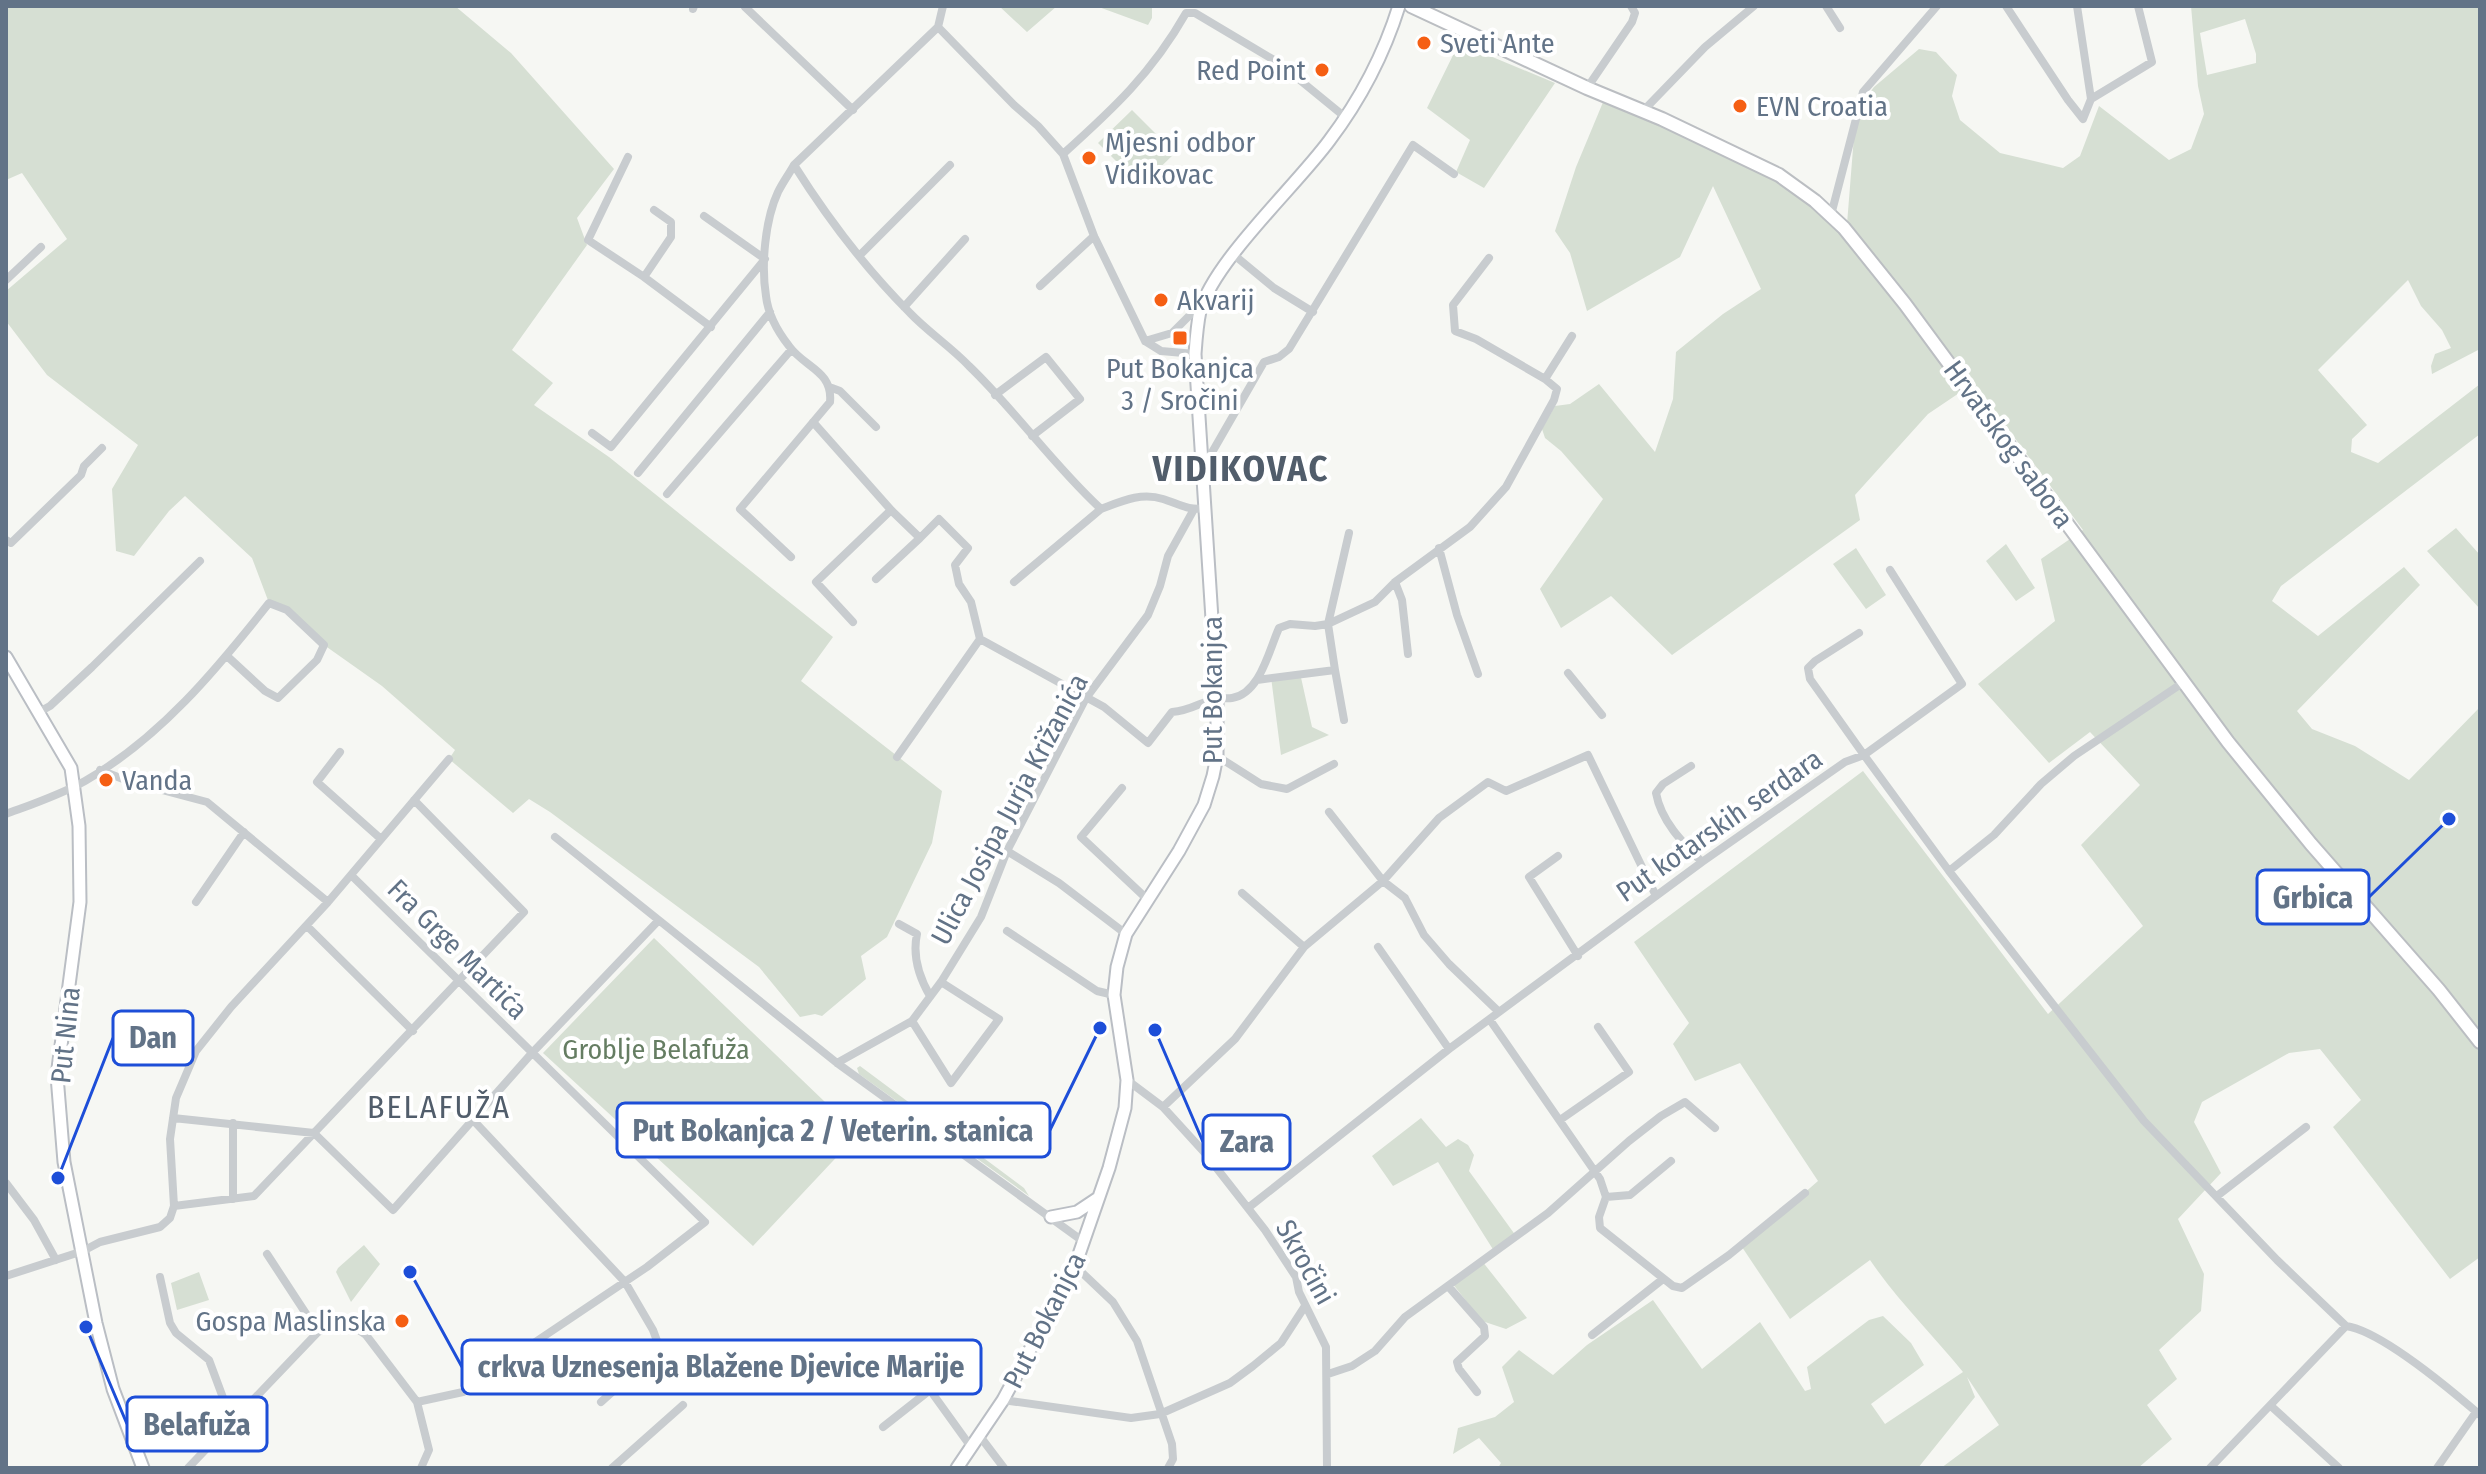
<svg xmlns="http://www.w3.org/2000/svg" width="2486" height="1474" viewBox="0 0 2486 1474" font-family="'Fira Sans Condensed',sans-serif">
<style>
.green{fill:#d6dfd3;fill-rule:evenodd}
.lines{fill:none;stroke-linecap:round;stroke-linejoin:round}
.secondary-casing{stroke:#babec4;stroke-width:15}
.primary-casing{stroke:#bbbec2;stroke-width:16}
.street{stroke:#c8cccf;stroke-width:8}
.secondary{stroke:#fff;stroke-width:11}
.primary{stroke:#fff;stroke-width:12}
.poi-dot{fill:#f55f14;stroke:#fff;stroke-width:3}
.labels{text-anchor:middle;stroke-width:8;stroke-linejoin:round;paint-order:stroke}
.poi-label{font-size:28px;fill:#627387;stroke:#fff;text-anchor:start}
.street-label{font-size:28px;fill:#627387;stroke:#fff}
.park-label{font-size:28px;fill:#657d62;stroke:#fff}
.quarter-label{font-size:32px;letter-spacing:2px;fill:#515d6b;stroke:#fff}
.district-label{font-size:36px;font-weight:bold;letter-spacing:2px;fill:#515d6b;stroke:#fff}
.leader{fill:none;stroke:#1d4ed8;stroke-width:3}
.callout-dot{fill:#1d4ed8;stroke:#fff;stroke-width:3}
.callout{fill:#fff;stroke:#1d4ed8;stroke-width:3}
.callout-label{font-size:30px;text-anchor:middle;font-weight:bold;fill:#627387}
</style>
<rect width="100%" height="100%" fill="#f6f7f3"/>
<path class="green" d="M6,6H455L511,53L614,169L577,218L587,245L512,350L553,383L534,405L609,457L833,637L801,681L942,791L932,843L887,937L861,956L866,979L822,1016L815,1014L800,1017L759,967L550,812L529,799L513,813L449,759L455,750L382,686L324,645L287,610L269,603L252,558L185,496L169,511L134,556L116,551L112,489L138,445L47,375L6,321V291L67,239L22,173L6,180Z
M999,6H1057L1027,32Z
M1096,6H1152V18L1148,25Z
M2191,6H2480V349L2432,374L2431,366L2435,354L2451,348L2442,330L2421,306L2408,280L2318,370L2367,425L2352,439L2351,452L2378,463L2480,384V434L2281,586L2272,601L2318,636L2404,567L2420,585L2297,711L2312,729L2355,746L2409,780L2480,707V1257L2450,1279L2333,1127L2361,1100L2320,1049L2289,1053L2202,1102L2194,1122L2221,1173L2178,1219L2204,1274L2201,1311L2159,1350L2177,1379L2147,1405L2172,1439L2138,1468H1941L1999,1425L1967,1377L1975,1397L1918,1468H1498L1501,1463L1479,1438L1453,1454L1458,1428L1495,1417L1514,1402L1502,1367L1519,1350L1553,1375L1587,1345L1653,1300L1702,1369L1760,1322L1805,1391L1811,1389L1807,1367L1869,1320L1883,1316L1911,1343L1924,1365L1871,1404L1885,1424L1963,1372C1932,1334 1898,1301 1870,1260L1790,1319L1742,1247L1818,1181L1740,1063L1695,1081L1673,1044L1689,1023L1634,942L1863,771L2048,1014L2143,926L2081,845L2140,785L2090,732L2049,763L1978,684L2055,621L2041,559L2083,530L1974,383L1928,414L1855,495L1860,520L1672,655L1611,596L1561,628L1540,589L1603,499L1561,451L1545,438L1542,429L1555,406L1570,404L1599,384L1655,452L1673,399L1676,352L1723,314L1761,289L1713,186L1680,257L1587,311L1570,253L1555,231L1576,167L1606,95L1779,175L1847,224L1856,111L1874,87L1919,49L1936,52L1957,75L1952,96L1960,120L2000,153L2063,168L2080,156L2099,106L2169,160L2191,149L2204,114L2198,86ZM2245,19L2256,54V63L2207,75L2200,33Z
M1459,43L1555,83L1484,188L1456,172L1470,140L1427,108Z
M1132,110L1175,153L1141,186L1098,143Z
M2456,528L2480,555V609L2427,551Z
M2006,544L2035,588L2016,601L1986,561Z
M1856,548L1886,595L1866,609L1833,564Z
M1300,673L1312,727L1329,735L1281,755L1271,677Z
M654,938L825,1102L820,1107L848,1135L842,1142L847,1146L753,1246L543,1053Z
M860,1066L1024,1188L1029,1196L859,1074L857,1068Z
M1421,1118L1446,1147L1458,1139L1468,1145L1474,1155L1469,1171L1516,1236L1494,1251L1438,1162L1393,1186L1372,1156Z
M364,1245L380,1264L351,1302L336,1272L338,1268Z
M1482,1261L1527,1318L1506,1329L1482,1321L1452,1283Z
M199,1272L209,1300L177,1310L171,1283Z"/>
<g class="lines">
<defs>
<path id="secondary" d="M6,657L71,768L79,826L80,902L57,1076L64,1162L96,1323L113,1389L143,1468
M1051,1217L1077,1212L1098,1198
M957,1468L1003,1400L1075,1266L1109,1168L1125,1108L1127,1080L1114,995L1117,967L1126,934L1179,851L1204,805L1213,776L1217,756V697L1195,354C1196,340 1197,325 1200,311C1215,260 1295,187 1329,141C1360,100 1384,54 1399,6"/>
<path id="primary" d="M1411,6L1587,88L1662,119L1779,175L1815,201L1844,228L1905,304L2228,742L2311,844L2439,990L2480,1042"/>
</defs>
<use href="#secondary" class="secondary-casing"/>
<use href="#primary" class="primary-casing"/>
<path class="street" d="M943,6L938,27L794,165C828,219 865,268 910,313C928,332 951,347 969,366C1016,411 1053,465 1101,509C1122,501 1141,492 1163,499C1179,504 1189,511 1205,508
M1826,6L1840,28
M2006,6L2068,100L2083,119L2091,99L2152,62L2138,6
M2077,6L2091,99
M745,7L853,110
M693,9L694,6
M938,27L1014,105L1038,126L1063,154L1094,236L1145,341L1161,351L1195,354
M1587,88L1632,22L1635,13L1631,6
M1643,111L1705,47L1754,6
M1063,154C1113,109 1152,73 1186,13H1195L1279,63L1345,117
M628,157L588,240L644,277
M654,210L671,222V237L644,277L711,327
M1831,215L1863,92L1937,6
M1234,255L1274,288L1313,312
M859,256L950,165
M1489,258L1453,305L1455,331L1476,339L1545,379
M6,280L41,247
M1040,286L1094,236
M904,307L965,239
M1145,341L1172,333L1191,314L1201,310
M832,388L840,391L876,427
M995,395L1046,357L1080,399L1032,436
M813,422L891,510L816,582L853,622
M592,433L611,447L765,259L704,216
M1203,468L1264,362L1279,357L1289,349L1413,145L1454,174
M638,473L770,312
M667,494L791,350
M891,510L920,538L939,519L968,548L955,565L959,584L971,602L980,639
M6,540L11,543L81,475L84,466L102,448
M1439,548L1457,615L1478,674
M791,557L740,509L830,402C833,371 805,368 789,346C778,332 768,314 766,296C761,265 765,220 778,192C783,182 789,174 794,165
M876,579L920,538
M1014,582L1101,509
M1395,582L1402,600L1408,654
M1859,633L1815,661L1808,668L1810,679L1864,755L1962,684L1890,570
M1335,670L1344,720
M1568,673L1602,715
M1257,680L1335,670L1328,624L1349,533
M39,712L50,706L92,667L200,561
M340,752L317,782L381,839
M1217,756L1261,784L1287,789L1334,764
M897,757L980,639L1104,707L1148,743L1172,712C1188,711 1198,704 1213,699C1220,697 1225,699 1232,698C1260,694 1269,650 1279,628L1290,624L1315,626L1328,624L1375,602L1395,582L1470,527L1506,487L1554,400L1557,389L1545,379L1572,336
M1691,766L1663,784L1656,793C1661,821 1682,842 1702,862
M100,770L128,781L207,802L328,902
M1122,788L1081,837L1147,899
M1329,812L1383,881L1405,898L1424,935L1449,964L1499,1012
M6,814C33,804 60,795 85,781C160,738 216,670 269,603L287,610L324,645L317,660L278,698L265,691L227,656
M555,837L837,1063L1084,1242
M1007,851L1059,883L1126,934
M1558,856L1529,877L1578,956
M1949,871L2144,1121L2277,1260L2346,1326C2381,1331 2451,1390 2480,1415
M1242,893L1304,947
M196,902L244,832
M899,924L917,934C912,957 919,977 930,996
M307,926L413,1031
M1007,931L1097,991L1114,995
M1378,947L1449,1049
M1490,1020L1600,1179L1606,1197L1599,1217L1600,1228L1673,1286L1682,1288L1729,1255L1805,1193
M912,1021L951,1083L999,1019L941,982
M837,1063L912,1021L941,982L981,917L1007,851L1086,698L1148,615L1160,586L1168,556L1193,511
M1127,1080L1163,1107L1204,1152L1265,1230L1296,1277L1299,1292L1326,1347L1327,1468
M1163,1107L1235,1039L1304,947L1383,881L1439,818L1488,782L1506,791L1588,755L1656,896
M173,1118L314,1133L393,1210L532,1053L658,921
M1560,1120L1629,1072L1598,1027
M474,1121L625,1282L653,1330L660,1349L601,1402
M6,1183L34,1220L56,1260
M2217,1196L2306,1127
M1606,1197L1630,1195L1671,1161
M233,1199V1123
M174,1206L254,1196L524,912L414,800
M1248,1208L1449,1049L1702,862L1845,762L1864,755L1949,871L1994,835L2041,784L2074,756L2184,682
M267,1254L318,1332
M1075,1266L1113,1302L1137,1341L1172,1444L1173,1459L1168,1468
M6,1276L83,1251L100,1242L160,1227L170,1218L174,1206L170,1139L176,1098L196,1051L231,1007L328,902L449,759
M160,1277L170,1323L176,1333L209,1360L232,1422
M1448,1286L1484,1327L1485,1336L1457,1362L1459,1369L1477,1392
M1592,1335L1663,1279
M1328,1374L1352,1366L1375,1351L1405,1317L1548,1213L1629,1141L1661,1116L1685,1102L1715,1128
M1003,1400L1131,1418L1160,1414L1230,1383L1253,1366L1281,1343L1305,1306
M417,1402L429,1450L421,1468
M2271,1406L2339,1468
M883,1427L930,1390L971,1447
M979,1435L1004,1468
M188,1468L318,1332L345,1321L366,1335L417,1402L463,1392L489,1380L519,1353L647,1267L705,1222L351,875
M612,1468L683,1405
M2210,1468L2346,1326
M2437,1468L2476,1412"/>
<use href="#secondary" class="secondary"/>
<use href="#primary" class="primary"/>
</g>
<g class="poi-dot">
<circle cx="1424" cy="43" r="8"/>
<circle cx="1322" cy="70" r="8"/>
<circle cx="1740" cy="106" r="8"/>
<circle cx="1089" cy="158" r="8"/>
<circle cx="1161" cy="300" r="8"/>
<rect x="1172" y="330" width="16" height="16" rx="4"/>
<circle cx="106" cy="780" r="8"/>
<circle cx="402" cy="1321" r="8"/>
</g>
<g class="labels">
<g class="poi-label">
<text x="1440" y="53">Sveti Ante</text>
<text x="1306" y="80" text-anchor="end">Red Point</text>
<text x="1756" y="116">EVN Croatia</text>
<text x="1105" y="152">Mjesni odbor<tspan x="1105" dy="32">Vidikovac</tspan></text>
<text x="1177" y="310">Akvarij</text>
<text x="1180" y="378" text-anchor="middle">Put Bokanjca<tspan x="1180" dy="32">3 / Sročini</tspan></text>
<text x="122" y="790">Vanda</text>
<text x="386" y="1331" text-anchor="end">Gospa Maslinska</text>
</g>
<g class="street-label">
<text transform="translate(2009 444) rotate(54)" y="10">Hrvatskog sabora</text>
<text transform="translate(1212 690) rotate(-90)" y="10">Put Bokanjca</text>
<text transform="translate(1009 809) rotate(-62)" y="10">Ulica Josipa Jurja Križanića</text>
<text transform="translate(1719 825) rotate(-35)" y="10">Put kotarskih serdara</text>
<text transform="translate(458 949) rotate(45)" y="10">Fra Grge Martića</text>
<text transform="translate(65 1035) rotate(-84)" y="10">Put Nina</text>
<text transform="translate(1306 1262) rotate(61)" y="10">Skročini</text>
<text transform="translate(1044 1320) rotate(-63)" y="10">Put Bokanjca</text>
</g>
<g class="park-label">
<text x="656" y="1059">Groblje Belafuža</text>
</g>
<g class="quarter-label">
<text x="439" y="1118">BELAFUŽA</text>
</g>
<g class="district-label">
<text x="1241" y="481">VIDIKOVAC</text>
</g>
</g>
<path class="leader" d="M2449 819L2369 897M58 1178L113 1038M1100 1028L1050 1130M1155 1030L1203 1142M410 1272L462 1367M86 1327L127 1424"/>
<g class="callout-dot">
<circle cx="2449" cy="819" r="8"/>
<circle cx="58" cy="1178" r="8"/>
<circle cx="1100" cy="1028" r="8"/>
<circle cx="1155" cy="1030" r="8"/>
<circle cx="410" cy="1272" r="8"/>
<circle cx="86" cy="1327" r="8"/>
</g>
<g class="callout">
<rect x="2257" y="870" width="112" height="54" rx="8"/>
<rect x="113" y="1011" width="80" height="54" rx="8"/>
<rect x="617" y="1103" width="433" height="54" rx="8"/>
<rect x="1203" y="1115" width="87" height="54" rx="8"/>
<rect x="462" y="1340" width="519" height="54" rx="8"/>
<rect x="127" y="1397" width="140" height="54" rx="8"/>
</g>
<g class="callout-label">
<text x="2313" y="908">Grbica</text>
<text x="153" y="1048">Dan</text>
<text x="833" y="1141">Put Bokanjca 2 / Veterin. stanica</text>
<text x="1247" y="1152">Zara</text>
<text x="721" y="1377">crkva Uznesenja Blažene Djevice Marije</text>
<text x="197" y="1435">Belafuža</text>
</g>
<rect width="2486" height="1474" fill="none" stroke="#627387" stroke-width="16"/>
</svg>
